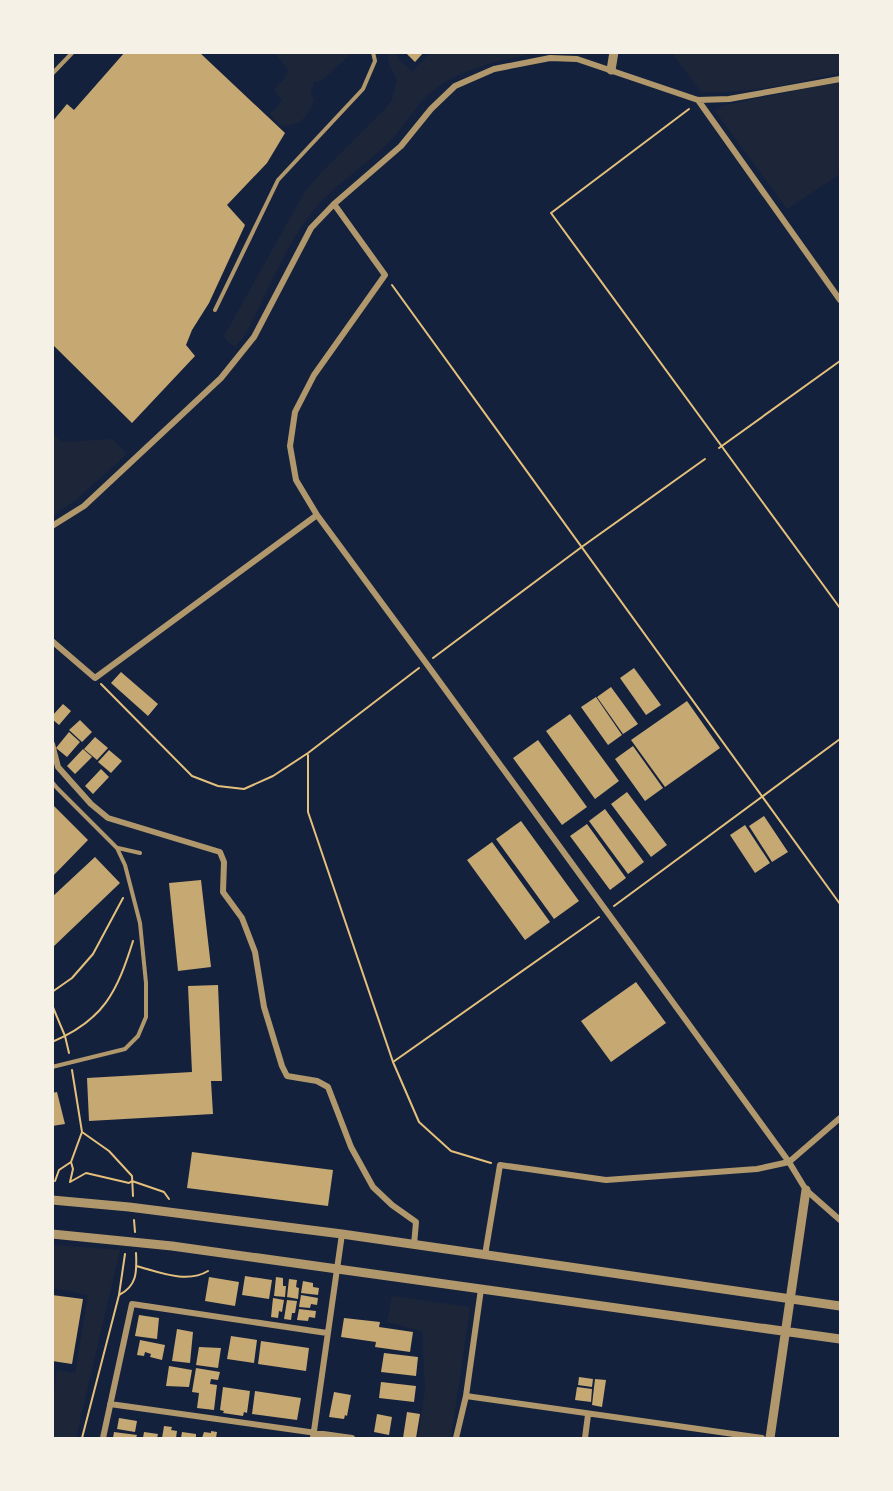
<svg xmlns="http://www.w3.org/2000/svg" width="893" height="1491" viewBox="0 0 893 1491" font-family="Rubik,sans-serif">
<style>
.green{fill:#1d2539}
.building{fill:#c6a872}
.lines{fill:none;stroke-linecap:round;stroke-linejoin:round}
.path{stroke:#e5c07b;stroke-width:2}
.service{stroke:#b1986c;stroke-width:4}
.minor{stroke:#b1986c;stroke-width:6}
.tertiary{stroke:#b1986c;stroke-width:9}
</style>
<rect width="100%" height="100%" fill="#14213d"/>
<path class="green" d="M275,53H352L322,80L314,82L311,94L314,101C305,120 302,125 280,126L270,114L282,101L274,90L285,78L288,70Z
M387,53H397V57L412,72L430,54L434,53H538C500,60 454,69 425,98C410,113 400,133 384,147C361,169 333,186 313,211C286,244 265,297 245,335L235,347L227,341L224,336L304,193L317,177L386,108L392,100L397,80L390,66Z
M672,53H840V73C794,83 748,94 701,92Z
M840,81V174L787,209L715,111L722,106Z
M52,433L62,442L113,439L127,454L77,499L53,516Z
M53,1245L120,1250L76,1438H53V1398L57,1370L75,1373L88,1295L53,1288Z
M392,1296L470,1307L451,1438H418L425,1390L422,1331L387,1322Z"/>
<path class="building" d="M125,52H199L285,133L267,163L227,205L245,225L209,303L192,330L186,345L195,356L132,423L52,344V122L67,104L74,110Z
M405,52H424L415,62Z
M634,668L661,705L646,715L620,678Z
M121,672L158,704L148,716L111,683Z
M611,687L638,724L623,734L597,697Z
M596,697L622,735L608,745L581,707Z
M687,701L720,748L665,787L631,740Z
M63,704L71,711L59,725L52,719V716Z
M570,714L619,781L595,799L546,731Z
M80,720L92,732L82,742L69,730Z
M69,732L80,742L67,757L56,748Z
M95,737L108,748L97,760L84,749Z
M538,740L587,807L562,825L513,758Z
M633,746L663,788L645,801L615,759Z
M83,749L92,757L75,774L67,766Z
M109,750L122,761L111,773L98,762Z
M101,769L109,777L93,794L85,786Z
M627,792L667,845L651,857L611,804Z
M52,804L88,840L52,877Z
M605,809L644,862L628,874L589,821Z
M764,816L788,852L772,862L749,826Z
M521,821L579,901L554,919L496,839Z
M587,824L626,878L610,890L570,836Z
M745,825L770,863L755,873L730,835Z
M492,842L550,922L525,940L467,860Z
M95,857L120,883L52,948V897Z
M201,880L211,967L178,971L169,883Z
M636,982L666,1023L611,1062L581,1021Z
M218,985L222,1081H211L213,1114L89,1121L87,1078L192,1072L188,986Z
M57,1092L65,1124L52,1126V1093Z
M192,1152L333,1170L328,1206L187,1188Z
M245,1276L272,1280L269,1299L242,1295Z
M209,1277L239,1282L235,1306L205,1301Z
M276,1277L283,1278V1286H286L285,1297L274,1296Z
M289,1279L297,1280L296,1287L299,1288L298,1299L287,1297Z
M303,1281L313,1283V1287L319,1288L318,1295L301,1293Z
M52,1295L83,1299L72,1364L52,1361Z
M301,1295L318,1298L317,1305L311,1304L310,1308L299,1307Z
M273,1298L284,1300L282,1312L279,1311L278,1318L271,1317Z
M287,1300L297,1301L295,1313H292L291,1320L284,1319Z
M299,1309L316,1311L315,1318L309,1317L308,1321L297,1320Z
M139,1315L159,1318L157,1339L135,1336Z
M344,1318L380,1322L379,1327L413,1332L410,1352L375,1347L376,1342L341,1337Z
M177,1329L193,1332L190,1363L172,1361Z
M231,1336L257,1340L254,1363L227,1359Z
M140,1340L165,1345L162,1360L150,1357L151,1354L145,1352L144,1356L137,1355Z
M261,1341L309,1348L306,1371L258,1364Z
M199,1347L221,1348L218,1368L196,1365Z
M384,1353L418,1357L416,1376L381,1372Z
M169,1366L192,1370L189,1387L166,1386Z
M196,1368L220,1372L218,1380L211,1379L210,1384L217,1385L214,1410L197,1408L199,1393L192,1392Z
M579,1377L593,1379L592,1387L578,1385Z
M595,1379L606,1380L602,1407L592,1405Z
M381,1382L416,1386L414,1402L379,1398Z
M223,1387L250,1391L247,1413L244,1412L243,1416L223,1413L224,1411L220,1410Z
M577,1387L592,1389L591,1402L575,1400Z
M255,1391L301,1398L297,1420L252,1414Z
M334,1392L351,1395L347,1416L345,1415L344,1419L329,1417Z
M407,1412L420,1414L416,1438H403Z
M377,1414L392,1417L389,1435L374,1432Z
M119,1418L137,1421L135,1432L117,1429Z
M164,1426L172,1427L171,1430L177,1431L176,1438H162Z
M211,1431L217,1432L216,1438H202L204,1432L211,1433Z
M114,1432L137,1435L136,1438H113Z
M144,1432L158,1434L157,1438H143Z
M182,1432L196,1434V1438H181Z"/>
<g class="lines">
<path class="path" d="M689,109L551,213L840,608
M392,285L840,904
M719,448L840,361
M433,658L583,546L705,459
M101,684L192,776L218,786L244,789L273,776L308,753L419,668
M308,755V812L393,1062L419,1122L451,1151L491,1163
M614,906L840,739
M52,992L72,978L93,954L123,898
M52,1005L65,1036L69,1053
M52,1042C104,1020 117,992 133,941
M393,1062L599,917
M82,1132L109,1151L132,1176L133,1196
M55,1181L59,1170L71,1162
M70,1182L73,1169L71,1162L82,1132L72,1070
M70,1182L86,1173L129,1183L132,1181L164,1192L169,1199
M134,1220L135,1232
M136,1266C159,1272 187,1284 208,1271
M119,1295L125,1254
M82,1438L119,1295C137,1286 137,1272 136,1253"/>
<path class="service" d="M52,74L73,52
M215,310L278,180L363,89L375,61L373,52
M52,782L57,788L117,848L125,865L140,923L146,983V1017L138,1036L125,1049L52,1067
M118,848L140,853"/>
<path class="minor" d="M698,100L840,300
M334,204L385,275L314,375L295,412L290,446L296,480L317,515L426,663L789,1162L806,1190L840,1220
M52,526L84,506L221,378L254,337L311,228L334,204L401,146L431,109L455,86L494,69L550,58L577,59L698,100L729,99L840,79
M52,641L95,678L317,515
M52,744L58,767L91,804L108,818L220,852L224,862L223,892L242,918L255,952L264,1007L282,1066L287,1076L317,1081L328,1087L351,1147L373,1187L392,1205L416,1222L414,1245
M485,1255L500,1165L606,1180L757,1169L789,1162L840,1118
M481,1289L466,1396L762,1438
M110,1404L352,1438
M103,1438L132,1304L327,1333
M313,1438L342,1234
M456,1438L466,1396
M585,1438L588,1415"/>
<path class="tertiary" d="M611,70L614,52
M52,1200L129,1207L342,1234L840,1306
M52,1234L172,1246L840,1339
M770,1438L806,1190"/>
</g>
<rect width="893" height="1491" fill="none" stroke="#f6f1e7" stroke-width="108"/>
</svg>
